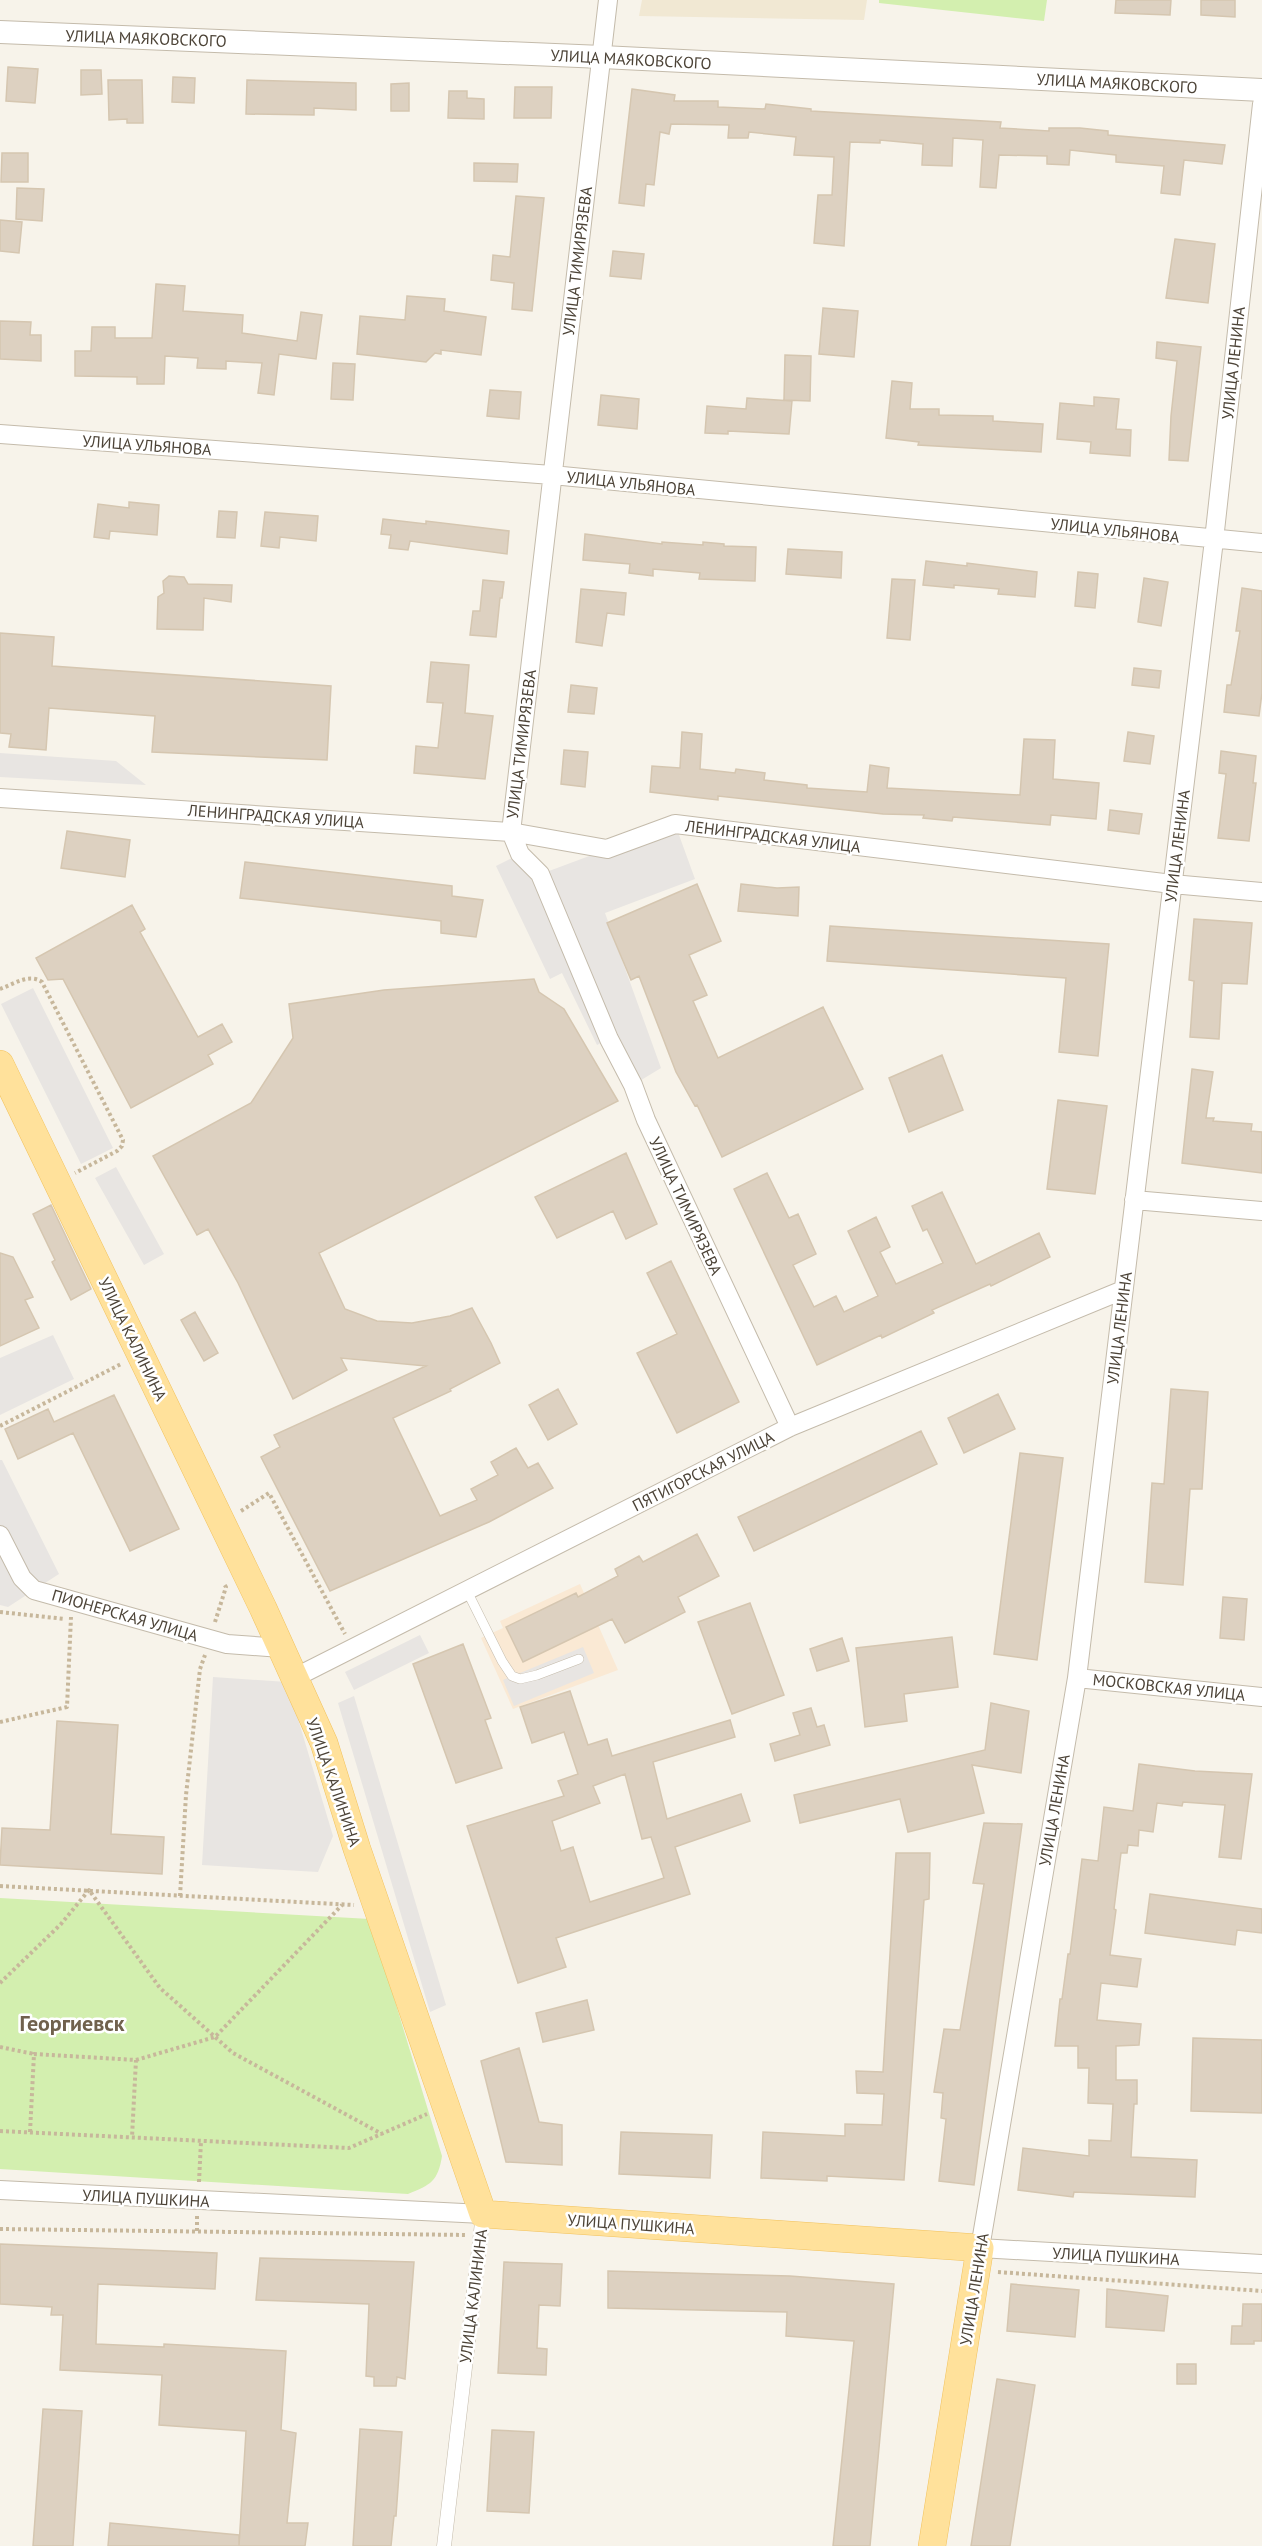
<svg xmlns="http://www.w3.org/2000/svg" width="1262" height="2546" viewBox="0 0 1262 2546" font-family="'PT Sans',sans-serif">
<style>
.commercial{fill:#fae9d4}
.education{fill:#f1e8d3}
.green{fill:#d3efaf}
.parking{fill:#e8e5e2}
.building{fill:#ddd1c1;stroke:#d5c6b0;stroke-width:1.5;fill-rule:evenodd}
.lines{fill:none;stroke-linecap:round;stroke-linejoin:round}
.service-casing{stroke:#c4bbab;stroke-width:10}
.pedestrian-casing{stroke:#c4bbab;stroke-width:15}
.minor-casing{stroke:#c4bbab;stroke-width:20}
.tertiary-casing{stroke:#c4bbab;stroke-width:24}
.primary-casing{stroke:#f2c25d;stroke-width:28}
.path{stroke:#c7b79b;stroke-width:4;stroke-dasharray:3 3;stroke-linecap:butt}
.service{stroke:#fff;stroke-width:9}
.pedestrian{stroke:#fff;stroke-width:14}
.minor{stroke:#fff;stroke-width:18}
.tertiary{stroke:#fff;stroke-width:22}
.primary{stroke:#ffe19b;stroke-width:27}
.labels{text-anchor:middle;stroke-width:5;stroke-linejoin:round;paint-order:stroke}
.street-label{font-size:16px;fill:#4c4337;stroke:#fff}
.district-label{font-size:22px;font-weight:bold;fill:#70614d;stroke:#fff}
</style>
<rect width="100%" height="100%" fill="#f7f3ea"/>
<path class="commercial" d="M580,1584L618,1670L513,1709L481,1638L503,1628L500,1621Z"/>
<path class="education" d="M642,0H867L864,20L639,16Z"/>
<path class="green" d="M879,0H1047L1044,21L879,3Z
M0,1898L370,1919L442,2156C438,2181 431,2185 408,2194L0,2169Z"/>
<path class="parking" d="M0,753L116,761L146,785L0,777Z
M675,824L695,879L605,913L661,1068L633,1085L609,1039L597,1045L562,973L550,979L496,866L520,854L541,874Z
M33,988L113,1148L81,1164L1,1004Z
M116,1167L164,1254L144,1265L95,1178Z
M53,1335L74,1379L0,1415V1358Z
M0,1460H2L59,1574L8,1607L0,1605Z
M420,1635L429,1653L354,1690L345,1672Z
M583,1647L594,1673L514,1706L503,1680Z
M213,1677L287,1682L333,1836L318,1872L202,1865Z
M354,1696L446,2005L430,2012L338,1703Z"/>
<path class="building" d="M1116,0H1171L1170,15L1115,13Z
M1201,0H1235V17L1201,15Z
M8,67L38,69L35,103L6,101Z
M81,70H101L102,94L81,95Z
M173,77L195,78L194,103L172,102Z
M108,80H142L143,123H127V119L109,120Z
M247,80L356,83V110L314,108V115L246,114Z
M409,83V111H391V84Z
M515,87H552L551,118H514Z
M632,89L675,95L674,101H718V107L765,109L766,104L811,109V111L1001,122L1000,128L1049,131V128H1080L1108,131V135L1225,145L1222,164L1184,160L1180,195L1161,193L1164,166L1116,162V155L1070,150L1069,165L1047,164V156L999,155L996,188L980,187L983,140L953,138L952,166L922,165L923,144L880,140V143L850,142L844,246L814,243L818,195H832L834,157L794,155L796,137L749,132L748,138H728L729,125L671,124L669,134L660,132L654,185L646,184L644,206L619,203Z
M449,91H467V98L484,99V119L448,118Z
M2,153H28V182H1Z
M474,163L518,164L517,182L474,181Z
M17,188L44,189L42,221L16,219Z
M516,196L544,198L532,311L512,309L514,283L491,280L493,255L510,257Z
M0,220L22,222L19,253L0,251Z
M1175,239L1215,244L1208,303L1166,298Z
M613,251L644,254L641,279L610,276Z
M156,284L185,286L183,311L243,315L242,333L297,341L301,312L322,315L316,359L279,354L274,395L258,393L262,363L226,361V369L197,368L198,358L165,356L164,384H137V377L75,376V351H91L92,327H115V338H152Z
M407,296L445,299L444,311L486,317L481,355L441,350V354L435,353L426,362L357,354L360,316L405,320Z
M823,308L858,311L854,357L819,354Z
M0,321L31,322L30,335H41V361L0,359Z
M1157,342L1201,347L1188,461L1169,460L1171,416L1177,361L1156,358Z
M785,355L811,356L810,401L784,400Z
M333,363L355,364L353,400L331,399Z
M892,381L912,383L910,409H939V415L993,416V421L1043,424L1041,452L918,445L919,442L886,438Z
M490,390L521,392L519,419L487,416Z
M601,395L639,399L637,429L598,425Z
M1094,397L1119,399L1116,429L1131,430L1130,456L1090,453L1091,442L1057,439L1060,403L1094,406Z
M747,398L792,401L789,434L728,431V434L705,433L707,406L746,409Z
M129,502L159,505L157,535L110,531L109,539L94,537L98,504L129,508Z
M219,511L237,512L235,538L217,537Z
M265,512L318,516L316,541L280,537L279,548L261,546Z
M383,519L426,524V521L509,531L507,554L410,541L408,550L389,548L391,535L381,534Z
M585,534L662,544V542L703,545V542L724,544V546L756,547L755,581L699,579L700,573L653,569V576L629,573L630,564L583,560Z
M788,549L842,552L841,578L786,574Z
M926,561L967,566V563L1037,572L1035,597L998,594L999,589L954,585V588L923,585Z
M1078,572L1098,574L1095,608L1075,606Z
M169,576L184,577L188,584L232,585L231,602L204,598L203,630L157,629L158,597L164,593L163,581Z
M1144,578L1168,582L1161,626L1138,622Z
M892,579L915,580L910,640L887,638Z
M483,580L504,582L502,598H500L496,637L470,635L473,611H480Z
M1242,588L1262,591V693L1259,716L1224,712L1227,685H1231L1240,631H1236Z
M581,589L626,593L624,615L607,613L602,646L576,642Z
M0,633L54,637L52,666L331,686L327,760L152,752L155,716L49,708L46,750L9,747L11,734L0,733Z
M431,662L469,665L465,713L493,716L485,779L414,773L416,746L438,748L443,703L427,702Z
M1134,668L1161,671L1159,688L1132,685Z
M571,685L597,688L594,714L568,712Z
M682,732L702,734L700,769L735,773L736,769L765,773L764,780L807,785V788L867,792L870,765L889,768L887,788L1020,795L1024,739L1055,740L1053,779L1099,783L1096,819L1051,815L1050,825L953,817L952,821L923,818L924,815L883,814L718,796V800L650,792L652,766L680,768Z
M1128,732L1154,736L1150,764L1124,761Z
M564,750L588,752L585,787L561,784Z
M1221,751L1256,756L1253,783H1256L1249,841L1218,838L1226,774L1219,773Z
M1110,810L1142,814L1139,834L1108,830Z
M67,831L130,840L125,877L61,868Z
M245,862L452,886V896L483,900L476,937L441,933V921L240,898Z
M697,884L721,941L689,955L707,995L693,1001L718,1058L823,1007L863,1089L722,1157L697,1105L695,1106L676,1072L639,976L631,980L607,923Z
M741,884L777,888L799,887L798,916L738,911Z
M132,905L145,929L140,932L198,1037L222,1024L232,1042L208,1055L213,1064L131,1108L63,979L48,980L36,958Z
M1194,919L1252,923L1247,984L1222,983L1219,1039L1190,1037L1194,981L1189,980Z
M830,926L1109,944L1098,1056L1059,1052L1066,978L827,961Z
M534,979L539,992L564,1009L618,1101L319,1253L345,1309L377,1321L412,1323L450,1316L472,1308L491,1343L500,1363L450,1389L451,1391L393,1418L440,1516L477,1500L471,1489L498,1475L491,1462L516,1448L528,1468L538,1463L553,1488L489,1522L330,1591L261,1457L280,1447L274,1435L426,1366L341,1358L347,1370L293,1399L238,1283L208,1229L197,1235L153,1156L251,1103L293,1038L289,1004L384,990Z
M942,1055L963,1110L909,1132L889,1078Z
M1192,1069L1213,1072L1206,1118H1214L1213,1121L1252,1124L1251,1131L1262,1132V1173L1182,1163Z
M1058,1100L1107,1106L1095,1194L1047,1189Z
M626,1153L657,1224L626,1239L613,1211L557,1238L535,1197Z
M767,1173L789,1218L798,1214L816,1254L793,1265L814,1307L836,1296L844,1312L878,1296L848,1231L876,1217L890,1247L880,1252L896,1284L943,1263L927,1229L923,1231L912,1206L942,1192L976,1264L1039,1233L1050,1257L991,1286L990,1284L932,1310L934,1313L882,1338L881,1335L817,1365L734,1189Z
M51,1205L91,1289L71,1300L52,1262L55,1260L33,1214Z
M0,1253L13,1257L33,1297L25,1300L39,1328L0,1346Z
M671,1261L739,1402L677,1433L637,1353L677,1334L647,1273Z
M195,1312L218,1353L204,1361L181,1320Z
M558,1389L577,1424L548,1440L529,1405Z
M1171,1389L1208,1392L1202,1489H1190L1183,1585L1145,1582L1152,1483L1164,1484Z
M998,1394L1015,1429L964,1453L948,1418Z
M114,1395L179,1529L130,1551L73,1433L18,1459L5,1429L48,1409L54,1422Z
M921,1431L937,1464L754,1551L738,1517Z
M1020,1453L1063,1458L1037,1660L994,1654Z
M697,1534L719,1576L678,1597L685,1612L625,1643L612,1619L523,1662L506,1627L576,1593L578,1597L618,1576L615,1569L639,1556L643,1562Z
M1223,1597L1247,1599L1244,1640L1220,1638Z
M750,1603L784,1695L732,1714L698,1622Z
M952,1637L958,1687L904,1694L907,1721L865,1727L856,1648Z
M842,1638L849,1661L817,1671L810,1649Z
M463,1644L491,1718L485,1720L502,1768L456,1783L413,1664Z
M570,1691L588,1745L607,1739L612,1756L730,1720L735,1737L653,1762L667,1819L741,1794L750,1821L675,1847L690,1894L556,1938L566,1967L518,1983L467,1826L564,1796L558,1781L578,1774L564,1732L532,1743L520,1707ZM625,1774L642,1839L651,1837L664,1878L590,1902L573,1847L561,1851L552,1821L600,1803L593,1786Z
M991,1703L1029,1711L1021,1773L972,1765L984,1813L908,1832L900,1799L800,1823L794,1795L985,1750Z
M811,1708L817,1727L824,1725L830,1745L775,1761L770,1744L800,1735L793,1713Z
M57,1721L118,1725L111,1834L164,1837L162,1874L0,1865L2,1828L50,1830Z
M1139,1764L1195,1771L1252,1774L1241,1859L1219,1857L1225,1805L1183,1802L1182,1806L1157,1803L1153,1832L1139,1830L1138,1846L1128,1845L1127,1853H1121L1114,1909L1116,1910L1110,1955L1141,1959L1137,1987L1101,1983L1097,2020L1141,2024L1139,2045L1116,2046V2080H1137V2104H1134L1131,2157L1197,2160L1195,2197L1074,2192L1073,2197L1018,2190L1023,2148L1089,2156V2140L1111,2141L1113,2104L1088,2103L1089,2068H1078V2046H1055L1060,1999H1062L1068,1954H1070L1082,1859L1098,1861L1104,1807L1133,1811Z
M984,1823L1022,1824L974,2185L939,2181L946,2119L941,2118L943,2093L934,2092L944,2029L960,2030L984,1884L973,1883Z
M896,1853H930L929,1899L924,1900L904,2180L827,2176V2181L761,2178L763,2132L845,2136V2124L882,2125L884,2094L857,2093L856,2071L883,2072Z
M1150,1894L1262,1909V1933L1237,1930L1235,1945L1145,1933Z
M587,2000L594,2030L543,2042L536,2013Z
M1193,2038L1262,2040V2113L1191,2111Z
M519,2048L539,2122L562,2125V2165L506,2162L481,2061Z
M621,2132L712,2135L710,2178L619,2174Z
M0,2244L217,2253L215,2289L98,2284L96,2344L164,2347V2344L286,2351L281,2430L296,2433L287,2523H308L305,2546H239L246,2431L159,2425L162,2375L60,2370L63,2315H51L52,2307L0,2304Z
M260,2258L414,2262L405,2379L397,2377L396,2386H374V2377L366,2376L369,2304L256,2300Z
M504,2262L562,2264L560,2306L539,2305L537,2348L547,2349L546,2375L498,2373Z
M608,2271L790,2276L894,2284L870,2546H833L854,2341L786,2336L787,2312L608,2308Z
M1011,2284L1079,2290L1075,2337L1007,2331Z
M1107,2289L1168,2296L1164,2331L1106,2327Z
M1243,2304H1262V2341H1254V2344H1231L1232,2326H1242Z
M1177,2364H1196V2384H1177Z
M997,2379L1035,2385L1010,2546H971Z
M43,2409L82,2411L73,2546H33Z
M360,2429L402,2432L396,2516H394L391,2546H353Z
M492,2430L534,2432L529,2513L487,2511Z
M110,2523L239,2535V2546H108Z"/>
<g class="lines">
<defs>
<path id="service" d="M467,1591L502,1661L512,1676L520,1679L537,1675L579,1659"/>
<path id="pedestrian" d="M444,2546L483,2214"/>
<path id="minor" d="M608,0L511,832L520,854L540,874L609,1039L633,1085L646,1120L790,1427
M1262,104L1214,540L1077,1678L980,2248L1262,2264
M0,434L552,475L1262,543
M0,798L511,832L607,849L675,824L1172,884L1262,892
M1134,1200L1262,1211
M0,1535L22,1578L34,1590L227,1644L281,1648
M294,1678L790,1427L1123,1290
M1077,1678L1262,1697
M0,2190L483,2214"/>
<path id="tertiary" d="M0,32L602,57L1262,90"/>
<path id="primary" d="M0,1064L263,1608L324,1743L357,1849L483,2214L980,2248L932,2546"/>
</defs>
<use href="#service" class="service-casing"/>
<use href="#pedestrian" class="pedestrian-casing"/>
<use href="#minor" class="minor-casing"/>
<use href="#tertiary" class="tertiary-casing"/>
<use href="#primary" class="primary-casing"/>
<path class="path" d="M0,989C14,984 29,973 42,982L123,1140L122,1146L117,1151L75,1173
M0,1426L121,1364
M241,1511L269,1493L345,1634
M0,1612L65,1619
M215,1622L226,1587L224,1584
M0,1722L67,1707L71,1617
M0,1886L354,1905
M180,1896L186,1795L200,1669L205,1655
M0,1983L61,1924L89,1890L160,1988L233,2053L382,2134
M0,2047L34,2054
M136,2060L215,2037L342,1905
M0,2131L349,2148L427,2114
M30,2132L34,2054L136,2060L132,2137
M199,2182L201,2141
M0,2229L467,2235
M197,2231V2216
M998,2272L1262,2291"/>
<use href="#service" class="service"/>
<use href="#pedestrian" class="pedestrian"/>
<use href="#minor" class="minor"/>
<use href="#tertiary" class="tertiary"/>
<use href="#primary" class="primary"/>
</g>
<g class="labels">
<g class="street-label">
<text transform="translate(146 38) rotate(2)" y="6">УЛИЦА МАЯКОВСКОГО</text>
<text transform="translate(631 59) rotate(3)" y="6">УЛИЦА МАЯКОВСКОГО</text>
<text transform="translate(1117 83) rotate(3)" y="6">УЛИЦА МАЯКОВСКОГО</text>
<text transform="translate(577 261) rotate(-83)" y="6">УЛИЦА ТИМИРЯЗЕВА</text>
<text transform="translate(1233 363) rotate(-84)" y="6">УЛИЦА ЛЕНИНА</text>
<text transform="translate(147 445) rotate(4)" y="6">УЛИЦА УЛЬЯНОВА</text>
<text transform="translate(631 483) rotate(6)" y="6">УЛИЦА УЛЬЯНОВА</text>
<text transform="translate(1115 530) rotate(6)" y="6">УЛИЦА УЛЬЯНОВА</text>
<text transform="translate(521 744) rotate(-83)" y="6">УЛИЦА ТИМИРЯЗЕВА</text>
<text transform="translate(276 816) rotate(4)" y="6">ЛЕНИНГРАДСКАЯ УЛИЦА</text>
<text transform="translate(773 836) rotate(7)" y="6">ЛЕНИНГРАДСКАЯ УЛИЦА</text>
<text transform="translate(1177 846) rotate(-83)" y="6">УЛИЦА ЛЕНИНА</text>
<text transform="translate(686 1206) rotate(65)" y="6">УЛИЦА ТИМИРЯЗЕВА</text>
<text transform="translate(1119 1328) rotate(-83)" y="6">УЛИЦА ЛЕНИНА</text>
<text transform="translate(133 1339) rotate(64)" y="6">УЛИЦА КАЛИНИНА</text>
<text transform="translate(703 1471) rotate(-27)" y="6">ПЯТИГОРСКАЯ УЛИЦА</text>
<text transform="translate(125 1615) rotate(16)" y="6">ПИОНЕРСКАЯ УЛИЦА</text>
<text transform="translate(1169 1687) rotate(6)" y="6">МОСКОВСКАЯ УЛИЦА</text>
<text transform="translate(334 1782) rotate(71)" y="6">УЛИЦА КАЛИНИНА</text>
<text transform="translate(1054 1810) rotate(-80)" y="6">УЛИЦА ЛЕНИНА</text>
<text transform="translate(146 2198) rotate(3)" y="6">УЛИЦА ПУШКИНА</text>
<text transform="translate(631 2224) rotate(4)" y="6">УЛИЦА ПУШКИНА</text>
<text transform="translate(1116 2256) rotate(3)" y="6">УЛИЦА ПУШКИНА</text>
<text transform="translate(974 2289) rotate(-81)" y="6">УЛИЦА ЛЕНИНА</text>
<text transform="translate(473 2296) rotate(-83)" y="6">УЛИЦА КАЛИНИНА</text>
</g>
<g class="district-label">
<text x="72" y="2031">Георгиевск</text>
</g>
</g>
</svg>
